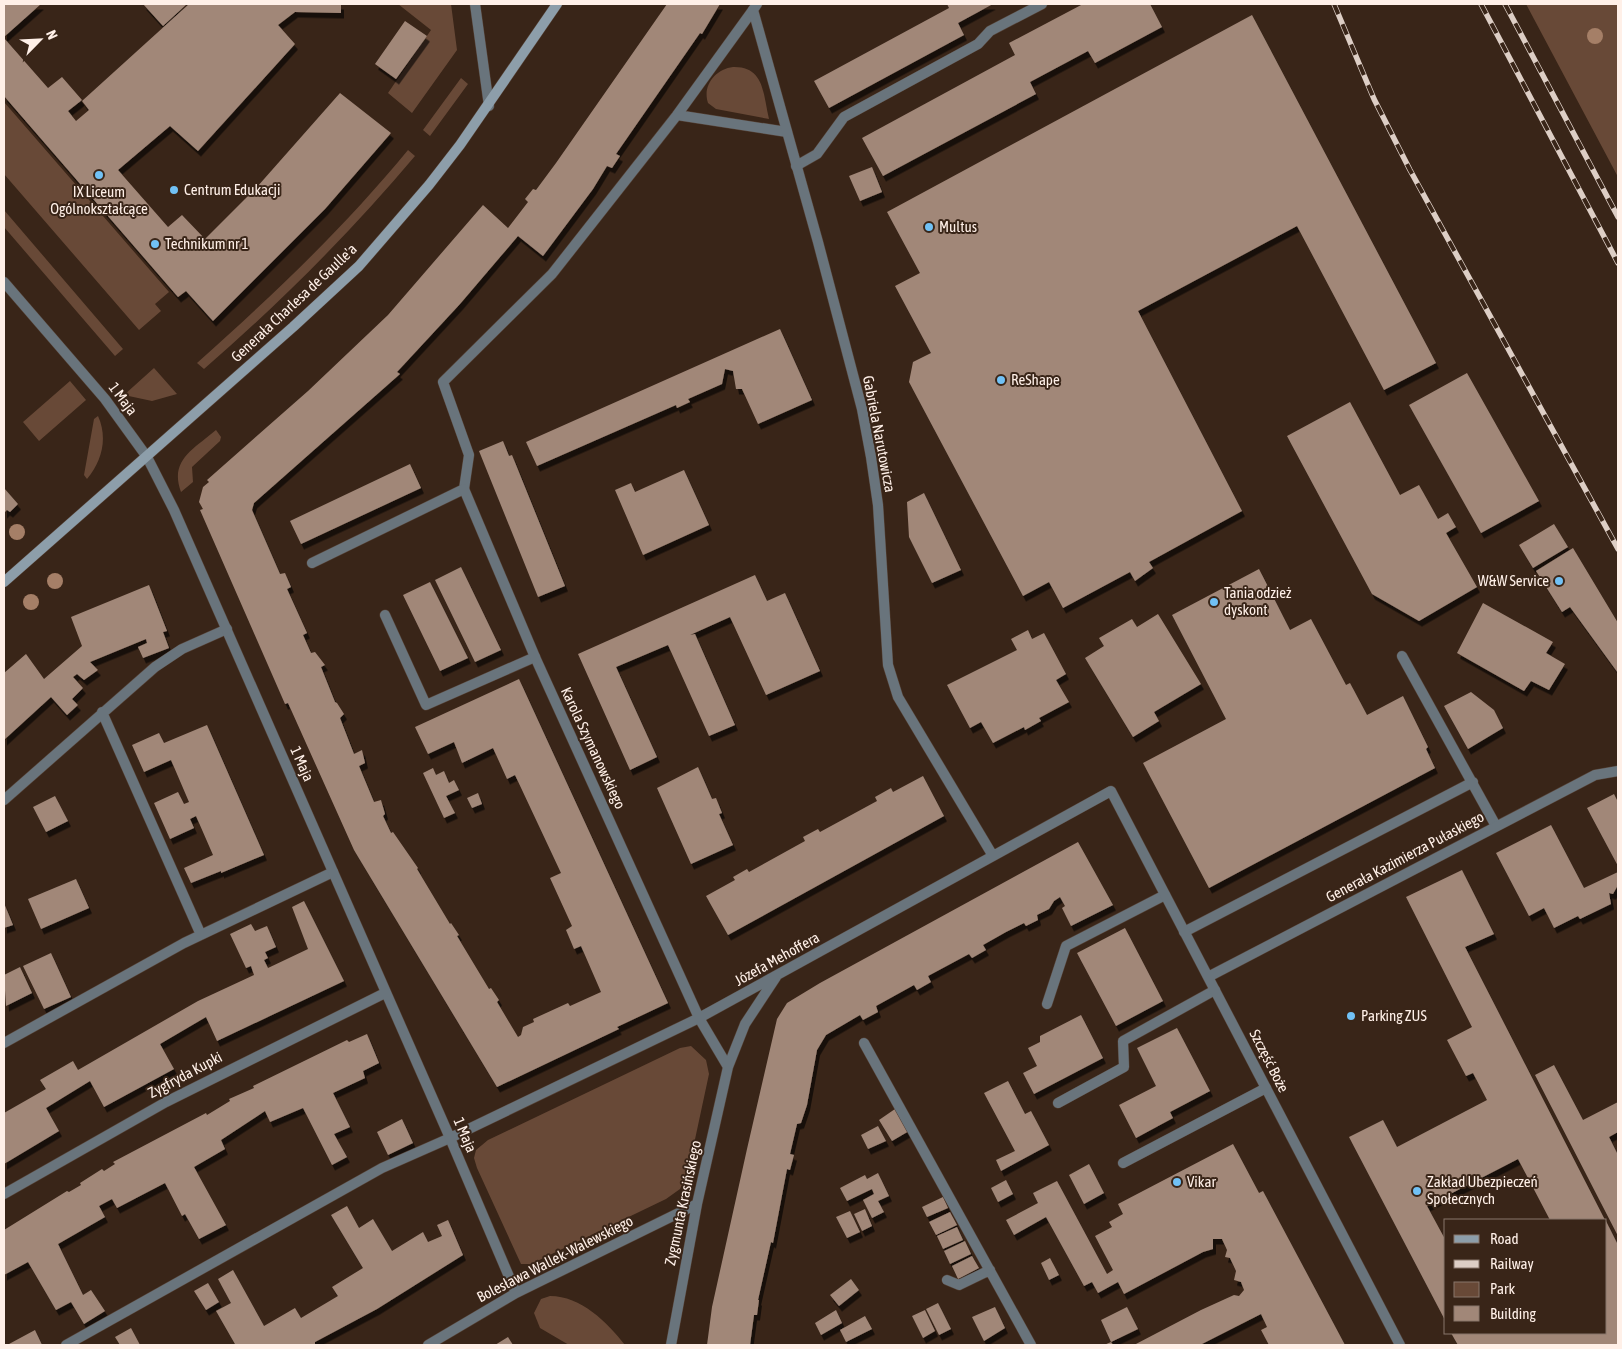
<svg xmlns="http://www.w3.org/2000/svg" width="1622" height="1349" viewBox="0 0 1622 1349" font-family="'Asap Condensed',sans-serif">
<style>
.green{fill:#684937}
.building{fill:#a18778;filter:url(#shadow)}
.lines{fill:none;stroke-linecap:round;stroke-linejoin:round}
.lane-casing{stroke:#554135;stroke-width:11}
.street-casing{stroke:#554135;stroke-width:11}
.secondary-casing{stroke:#554135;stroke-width:11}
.lane{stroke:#69747c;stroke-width:10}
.street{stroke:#69747c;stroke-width:10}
.secondary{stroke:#8d9eaa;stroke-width:10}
.rail-casing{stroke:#ddcec5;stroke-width:5.5}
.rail{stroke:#392518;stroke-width:4;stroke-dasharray:11;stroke-linecap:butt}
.tree{fill:#a57f67}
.poi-dot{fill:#71c1f5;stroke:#392518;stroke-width:2}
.labels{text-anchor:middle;stroke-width:4;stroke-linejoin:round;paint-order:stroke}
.poi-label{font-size:15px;fill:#fff0e8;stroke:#392518;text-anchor:start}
.street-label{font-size:15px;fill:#fff0e8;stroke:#392518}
</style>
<defs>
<filter id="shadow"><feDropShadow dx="3" dy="5.5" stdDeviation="0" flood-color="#0009"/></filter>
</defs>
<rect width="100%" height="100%" fill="#392518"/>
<path class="green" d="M398,4H451L457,50L412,113L388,93L431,30Z
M1526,4H1618V177Z
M733,67C765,66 763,95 769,119L716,109L708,103C702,85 716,69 733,67Z
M461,78L468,84L430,136L423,130Z
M4,102L169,292L155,304L161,311L139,330L4,174Z
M408,150L415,156C350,233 280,303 204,369L197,363C274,294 342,230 408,150Z
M4,210L123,349L115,356L4,227Z
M154,368L177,394L152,401L124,395Z
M70,381L86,400L39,441L23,422Z
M98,416C108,438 102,461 87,479L84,475L94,419Z
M216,430L221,437L220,441L192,467L193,482L181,492C169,460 194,449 216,430Z
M691,1046L706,1060L709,1074L688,1172L680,1189L666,1199L531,1264H521L477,1168L474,1158L476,1150L488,1140L680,1048Z
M550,1296C581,1296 607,1322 625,1345H569L540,1328L534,1313L541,1299Z"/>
<path class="building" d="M4,4H41L4,37Z
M143,4H187L163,26Z
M189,4H341V13L295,12L278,25L295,44L198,151L170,126L118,170L168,227L182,215L205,239L257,187L340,93L391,133L325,209L213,321L186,291L178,297L4,96V38L48,88L62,77L82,100L68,111L76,121L89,110L82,101Z
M667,4H720L702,34L700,33L616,154L620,156L612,168L607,166L593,189L543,256L518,236L460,304L397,372L400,374L254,503L252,510L280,574L285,573L291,587L287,589L307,633L303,635L311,653L315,652L325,665L321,667L335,702L337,703L344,714L340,718L354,754L362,750L365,763L359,766L374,802L381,800L385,814L383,816L391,833L393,832L418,868L417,869L450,924L451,923L459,935L457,936L489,989L491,988L499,1000L497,1002L518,1037L521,1035L523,1027L534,1022L533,1019L568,1003L570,1006L601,992L581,946L574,949L566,930L572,926L550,878L561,873L515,775L507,779L493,748L462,763L454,742L428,754L415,727L519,679L668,1003L617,1027L619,1029L497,1087L354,850L288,703L285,704L200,510L203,509L199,502L203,487L209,482L207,480L308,391L388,315L483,205L508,228L528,202L525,199L533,189L536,190L556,163Z
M947,4H993L958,23L964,35L829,108L814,81L949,8Z
M1083,4H1150L1162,27L1095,63L1088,51L1030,82L1036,94L883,176L862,138L1015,55L1009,43Z
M1252,15L1436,363L1384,390L1297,226L1138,311L1242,511L1149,562L1153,568L1135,581L1130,572L1063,608L1049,582L1023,596L909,382L913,362L931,353L895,286L920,273L887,212Z
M405,21L427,36L396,79L375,64Z
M872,167L882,192L860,201L849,176Z
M780,329L812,400L758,424L742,389H736L733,371L725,369L722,384L688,399L690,402L677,408L676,405L537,466L526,442Z
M1467,373L1539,501L1481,533L1409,405Z
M1350,402L1400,495L1419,485L1438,519L1448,513L1456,527L1446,533L1477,587L1419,621L1372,594L1287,436Z
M503,441L509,456L512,455L565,586L538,597L479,451Z
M410,464L421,488L301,544L290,521Z
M684,470L709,525L643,555L615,490L631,483L635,492Z
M4,488L18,504L10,512L7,510L4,513Z
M924,493L961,570L932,583L909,537L907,502Z
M1554,524L1568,547L1533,568L1519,545Z
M1573,548L1618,623V673L1570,607L1562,612L1536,571Z
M461,567L501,650L475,662L435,580Z
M1259,569L1290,630L1311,619L1346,685L1350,683L1367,715L1403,696L1428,747L1426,749L1435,768L1209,888L1143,763L1226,719L1172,615Z
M755,575L767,601L785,593L820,671L766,695L730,617L690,635L695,634L735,725L709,736L668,645L616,667L657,757L630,770L578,654Z
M430,582L468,658L440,671L403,595Z
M149,585L167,631L163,632L169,648L143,658L138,647L147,643L146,639L90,662L98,670L84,680L77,674L73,677L83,688L72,699L78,705L67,715L51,697L4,740V673L26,654L44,679L82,646L71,617Z
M1483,603L1553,642L1546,653L1565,664L1549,690L1531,681L1524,691L1457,653Z
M1158,614L1201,684L1154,712L1159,721L1133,737L1085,658L1104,646L1099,638L1132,619L1137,627Z
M1028,630L1032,639L1044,633L1066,674L1056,680L1069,702L1039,718L1041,721L1025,730L1024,727L993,743L981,722L970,728L947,685L1017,650L1011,639Z
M1471,692L1494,710L1503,728L1468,749L1444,706Z
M207,725L264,855L221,873V871L191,883L184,868L213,855L196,816L190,819L194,828L170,839L154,803L178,792L184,804L189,802L171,760L144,772L132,745L159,733L164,743Z
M698,767L712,799L716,798L722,813L719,814L733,845L691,864L657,788Z
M433,768L436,775L444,771L449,783L454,780L459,790L446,796L455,813L444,818L423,773Z
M923,776L944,816L728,935L706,896L735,880L733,877L747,869L749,872L805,841L803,837L818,829L820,832L877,801L875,797L891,788L893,792Z
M478,793L482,804L472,808L467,798Z
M1614,794L1618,802V866L1587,808Z
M55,796L68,821L46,832L33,807Z
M1551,825L1584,888L1618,872V885L1613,894L1609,893L1611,904L1580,919L1578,916L1554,928L1544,908L1529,916L1496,853Z
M1078,842L1113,905L1071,926L1062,908L1065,906L1060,897L1054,901L1049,909L1037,915L1038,920L1026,926L1024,923L1006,932L983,945L986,950L972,958L969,954L928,976L931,982L917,990L914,985L876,1006L878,1012L863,1020L860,1015L826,1035L817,1050L807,1105L801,1123L797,1124L790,1154L794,1155L790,1170L787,1169L773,1243L771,1242L758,1300H759L757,1315H754L750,1345H707L712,1307L747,1149L777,1019L787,1003L820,983Z
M1462,870L1494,934L1465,947L1605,1220H1550L1518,1159L1427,1206L1446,1241V1322L1349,1137L1383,1120L1397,1147L1487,1100L1473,1073L1466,1076L1447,1040L1472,1027L1406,897Z
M76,879L89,908L41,929L28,899Z
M304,901L344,981L217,1041L206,1017L160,1044L174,1069L104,1107L90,1081L46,1108L59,1131L4,1164V1113L46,1089L40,1080L73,1061L78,1070L198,1001L254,975L251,966L246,968L230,934L251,924L255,931L267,926L276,947L265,952L268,958L264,960L268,968L308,949L292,907Z
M4,903L13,925L4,928Z
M1125,928L1163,1001L1116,1026L1077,953Z
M51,953L71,997L44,1009L23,966Z
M20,967L32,993L6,1006L4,975Z
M1081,1015L1103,1058L1034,1094L1023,1073L1037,1066L1028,1048L1040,1042V1036Z
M1177,1028L1210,1091L1170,1112L1173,1118L1136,1138L1119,1105L1156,1086L1137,1048Z
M367,1034L379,1063L363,1071L365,1078L333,1093L350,1127L334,1134L347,1157L332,1165L303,1108L270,1122L265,1111L221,1140L225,1149L194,1167L226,1225L199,1239L185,1214L182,1216L165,1183L117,1208L112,1199L99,1206L105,1217L58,1244L83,1295L91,1290L105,1311L84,1324L71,1302L56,1310L28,1262L4,1275V1230L67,1191L69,1192L81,1185L80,1183L102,1169L104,1171L115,1164L113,1162L206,1113L207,1115L230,1101L229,1099L254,1088L253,1086L347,1040L349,1042Z
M1554,1065L1583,1120L1618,1102V1132L1609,1137L1618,1155V1236L1535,1075Z
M1008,1081L1025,1114L1031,1111L1049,1145L1001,1171L996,1160L1015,1151L984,1093Z
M895,1109L909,1131L892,1141L879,1120Z
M402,1119L413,1143L388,1155L377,1132Z
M878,1126L886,1141L868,1149L861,1135Z
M1233,1144L1259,1193L1263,1191L1345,1345H1269L1261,1330L1267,1327L1261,1314L1200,1345H1134L1201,1310L1234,1295L1239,1296L1244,1290L1241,1282L1234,1280L1236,1271L1230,1258L1225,1257L1227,1250L1222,1239H1213V1249L1203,1252L1124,1294L1118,1282L1098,1293L1092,1282L1084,1286L1046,1217L1014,1235L1006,1220L1038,1203L1033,1193L1057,1181L1107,1274L1113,1270L1095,1236L1112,1227L1109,1222L1123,1214L1118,1204Z
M1089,1164L1104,1193L1084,1204L1069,1175Z
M878,1173L889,1196L878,1201L884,1212L872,1218L863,1200L874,1194L872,1189L847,1201L840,1188L865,1175L867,1179Z
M1006,1180L1013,1194L998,1202L991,1188Z
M943,1197L948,1208L927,1217L922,1207Z
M347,1206L359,1228L373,1219L392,1251L423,1232L428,1242L442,1236L437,1225L448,1220L463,1255L377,1309L315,1342V1345H232L235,1344L216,1311L231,1303L218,1279L233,1270L264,1326L295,1308L301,1318L338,1296L332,1287L363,1268L331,1215Z
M865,1209L872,1226L862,1231L854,1214Z
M850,1211L860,1232L847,1238L836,1217Z
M950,1212L957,1225L936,1235L929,1222Z
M1606,1221L1618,1245V1345H1458L1451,1333H1606Z
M957,1227L963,1240L943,1249L937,1236Z
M965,1241L971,1254L950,1264L944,1251Z
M972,1256L979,1268L958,1279L952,1266Z
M1050,1258L1059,1275L1049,1280L1041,1263Z
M851,1279L859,1290L839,1306L830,1295Z
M208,1283L219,1302L206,1310L194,1291Z
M938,1303L951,1329L939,1335L926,1309Z
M995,1307L1005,1328L984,1341L972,1317Z
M1127,1307L1138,1329L1111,1342L1113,1345H1104L1111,1342L1101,1320Z
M836,1310L842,1323L821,1335L815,1323Z
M925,1310L935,1331L923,1338L912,1316Z
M865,1316L872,1329L846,1342L840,1330Z
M131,1328L140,1345H120L115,1337Z
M35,1330L42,1345H10L9,1344Z
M508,1337L513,1345H495Z"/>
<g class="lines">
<defs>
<path id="lane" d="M475,4L489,106
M677,115L787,132
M796,166L817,154L844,117L978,44L990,31L1042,4
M312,563L464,489L469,455L443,382L552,274L677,115L753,10
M385,615L426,705L535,657
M1402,656L1496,826
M102,712L201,935
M4,800L155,667L182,649L227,629
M1184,932L1473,782
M1047,1004L1066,946L1165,895
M4,1043L184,943L333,872
M864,1043L1031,1345
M1058,1103L1124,1067L1123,1041L1215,990
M1123,1163L1266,1088
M947,1280L959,1285L990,1270
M66,1345L382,1168L450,1138"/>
<path id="street" d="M757,4L753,10L818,242L862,409L871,457L878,505L888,665L898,697L993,856
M4,282L105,399L147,457L174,510L450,1138L516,1293
M464,489L535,657L699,1018L728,1067
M1208,977L1595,775L1618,771
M450,1138L699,1018L1111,791L1400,1345
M4,1194L166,1102L385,993
M428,1345L516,1293L697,1204
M671,1345L697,1204L728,1067L745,1024L776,977"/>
<path id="secondary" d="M4,582L293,327L359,266L429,185L460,145L557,4"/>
</defs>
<use href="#lane" class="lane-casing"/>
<use href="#street" class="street-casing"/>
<use href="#secondary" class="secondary-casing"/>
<use href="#lane" class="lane"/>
<use href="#street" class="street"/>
<use href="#secondary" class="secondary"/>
<defs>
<path id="rail" d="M1334,4L1374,99L1410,170L1618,549
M1481,4L1618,263
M1505,4L1618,217"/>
</defs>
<use href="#rail" class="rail-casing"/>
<use href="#rail" class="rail"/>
</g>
<g class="tree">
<circle cx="1595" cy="36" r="8"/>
<circle cx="17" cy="532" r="8"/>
<circle cx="55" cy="581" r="8"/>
<circle cx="31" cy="602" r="8"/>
</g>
<g class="poi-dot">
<circle cx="99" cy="175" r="5"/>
<circle cx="174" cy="190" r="5"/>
<circle cx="929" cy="227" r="5"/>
<circle cx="155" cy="244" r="5"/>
<circle cx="1001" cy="380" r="5"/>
<circle cx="1559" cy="581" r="5"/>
<circle cx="1214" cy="602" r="5"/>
<circle cx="1351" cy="1016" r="5"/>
<circle cx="1177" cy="1182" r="5"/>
<circle cx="1417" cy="1191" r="5"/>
</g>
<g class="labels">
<g class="poi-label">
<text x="184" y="195">Centrum Edukacji</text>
<text x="99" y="197" text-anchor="middle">IX Liceum<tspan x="99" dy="17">Ogólnokształcące</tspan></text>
<text x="939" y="232">Multus</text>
<text x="165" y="249">Technikum nr 1</text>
<text x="1011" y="385">ReShape</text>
<text x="1549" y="586" text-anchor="end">W&amp;W Service</text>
<text x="1224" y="598">Tania odzież<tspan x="1224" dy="17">dyskont</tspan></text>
<text x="1361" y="1021">Parking ZUS</text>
<text x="1187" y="1187">Vikar</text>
<text x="1427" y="1187">Zakład Ubezpieczeń<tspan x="1427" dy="17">Społecznych</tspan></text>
</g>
<g class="street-label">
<text transform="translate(294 303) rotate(-43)" y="5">Generała Charlesa de Gaulle'a</text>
<text transform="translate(123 399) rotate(53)" y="5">1 Maja</text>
<text transform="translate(879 434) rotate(79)" y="5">Gabriela Narutowicza</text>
<text transform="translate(593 748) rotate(65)" y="5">Karola Szymanowskiego</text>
<text transform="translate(302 764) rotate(66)" y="5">1 Maja</text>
<text transform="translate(1405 857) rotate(-28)" y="5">Generała Kazimierza Pułaskiego</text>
<text transform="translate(777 959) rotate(-29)" y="5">Józefa Mehoffera</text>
<text transform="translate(1269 1061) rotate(63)" y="5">Szczęść Boże</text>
<text transform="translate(185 1075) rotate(-28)" y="5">Zygfryda Kupki</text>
<text transform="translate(465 1135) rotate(67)" y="5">1 Maja</text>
<text transform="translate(683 1203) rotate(-78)" y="5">Zygmunta Krasińskiego</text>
<text transform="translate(555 1259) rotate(-27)" y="5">Bolesława Wallek-Walewskiego</text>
</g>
</g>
<rect width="1622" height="1349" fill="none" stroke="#fff0e8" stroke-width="10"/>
<rect x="1444" y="1219" width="162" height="115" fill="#392518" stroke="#88766b"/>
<rect x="1454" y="1235" width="25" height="8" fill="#8d9eaa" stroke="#88766b"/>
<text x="1490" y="1244" font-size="15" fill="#fff0e8">Road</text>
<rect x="1454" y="1260" width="25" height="8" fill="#ddcec5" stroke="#88766b"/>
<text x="1490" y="1269" font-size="15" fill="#fff0e8">Railway</text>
<rect x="1454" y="1282" width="25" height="15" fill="#684937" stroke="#88766b"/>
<text x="1490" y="1294" font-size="15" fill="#fff0e8">Park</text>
<rect x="1454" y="1306" width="25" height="15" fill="#a18778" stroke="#88766b"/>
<text x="1490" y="1319" font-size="15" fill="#fff0e8">Building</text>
<g transform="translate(40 40) rotate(66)" stroke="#392518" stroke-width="4" paint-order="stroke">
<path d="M0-4L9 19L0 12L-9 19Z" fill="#fff0e8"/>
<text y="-8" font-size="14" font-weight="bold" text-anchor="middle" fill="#fff0e8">N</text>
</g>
</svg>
